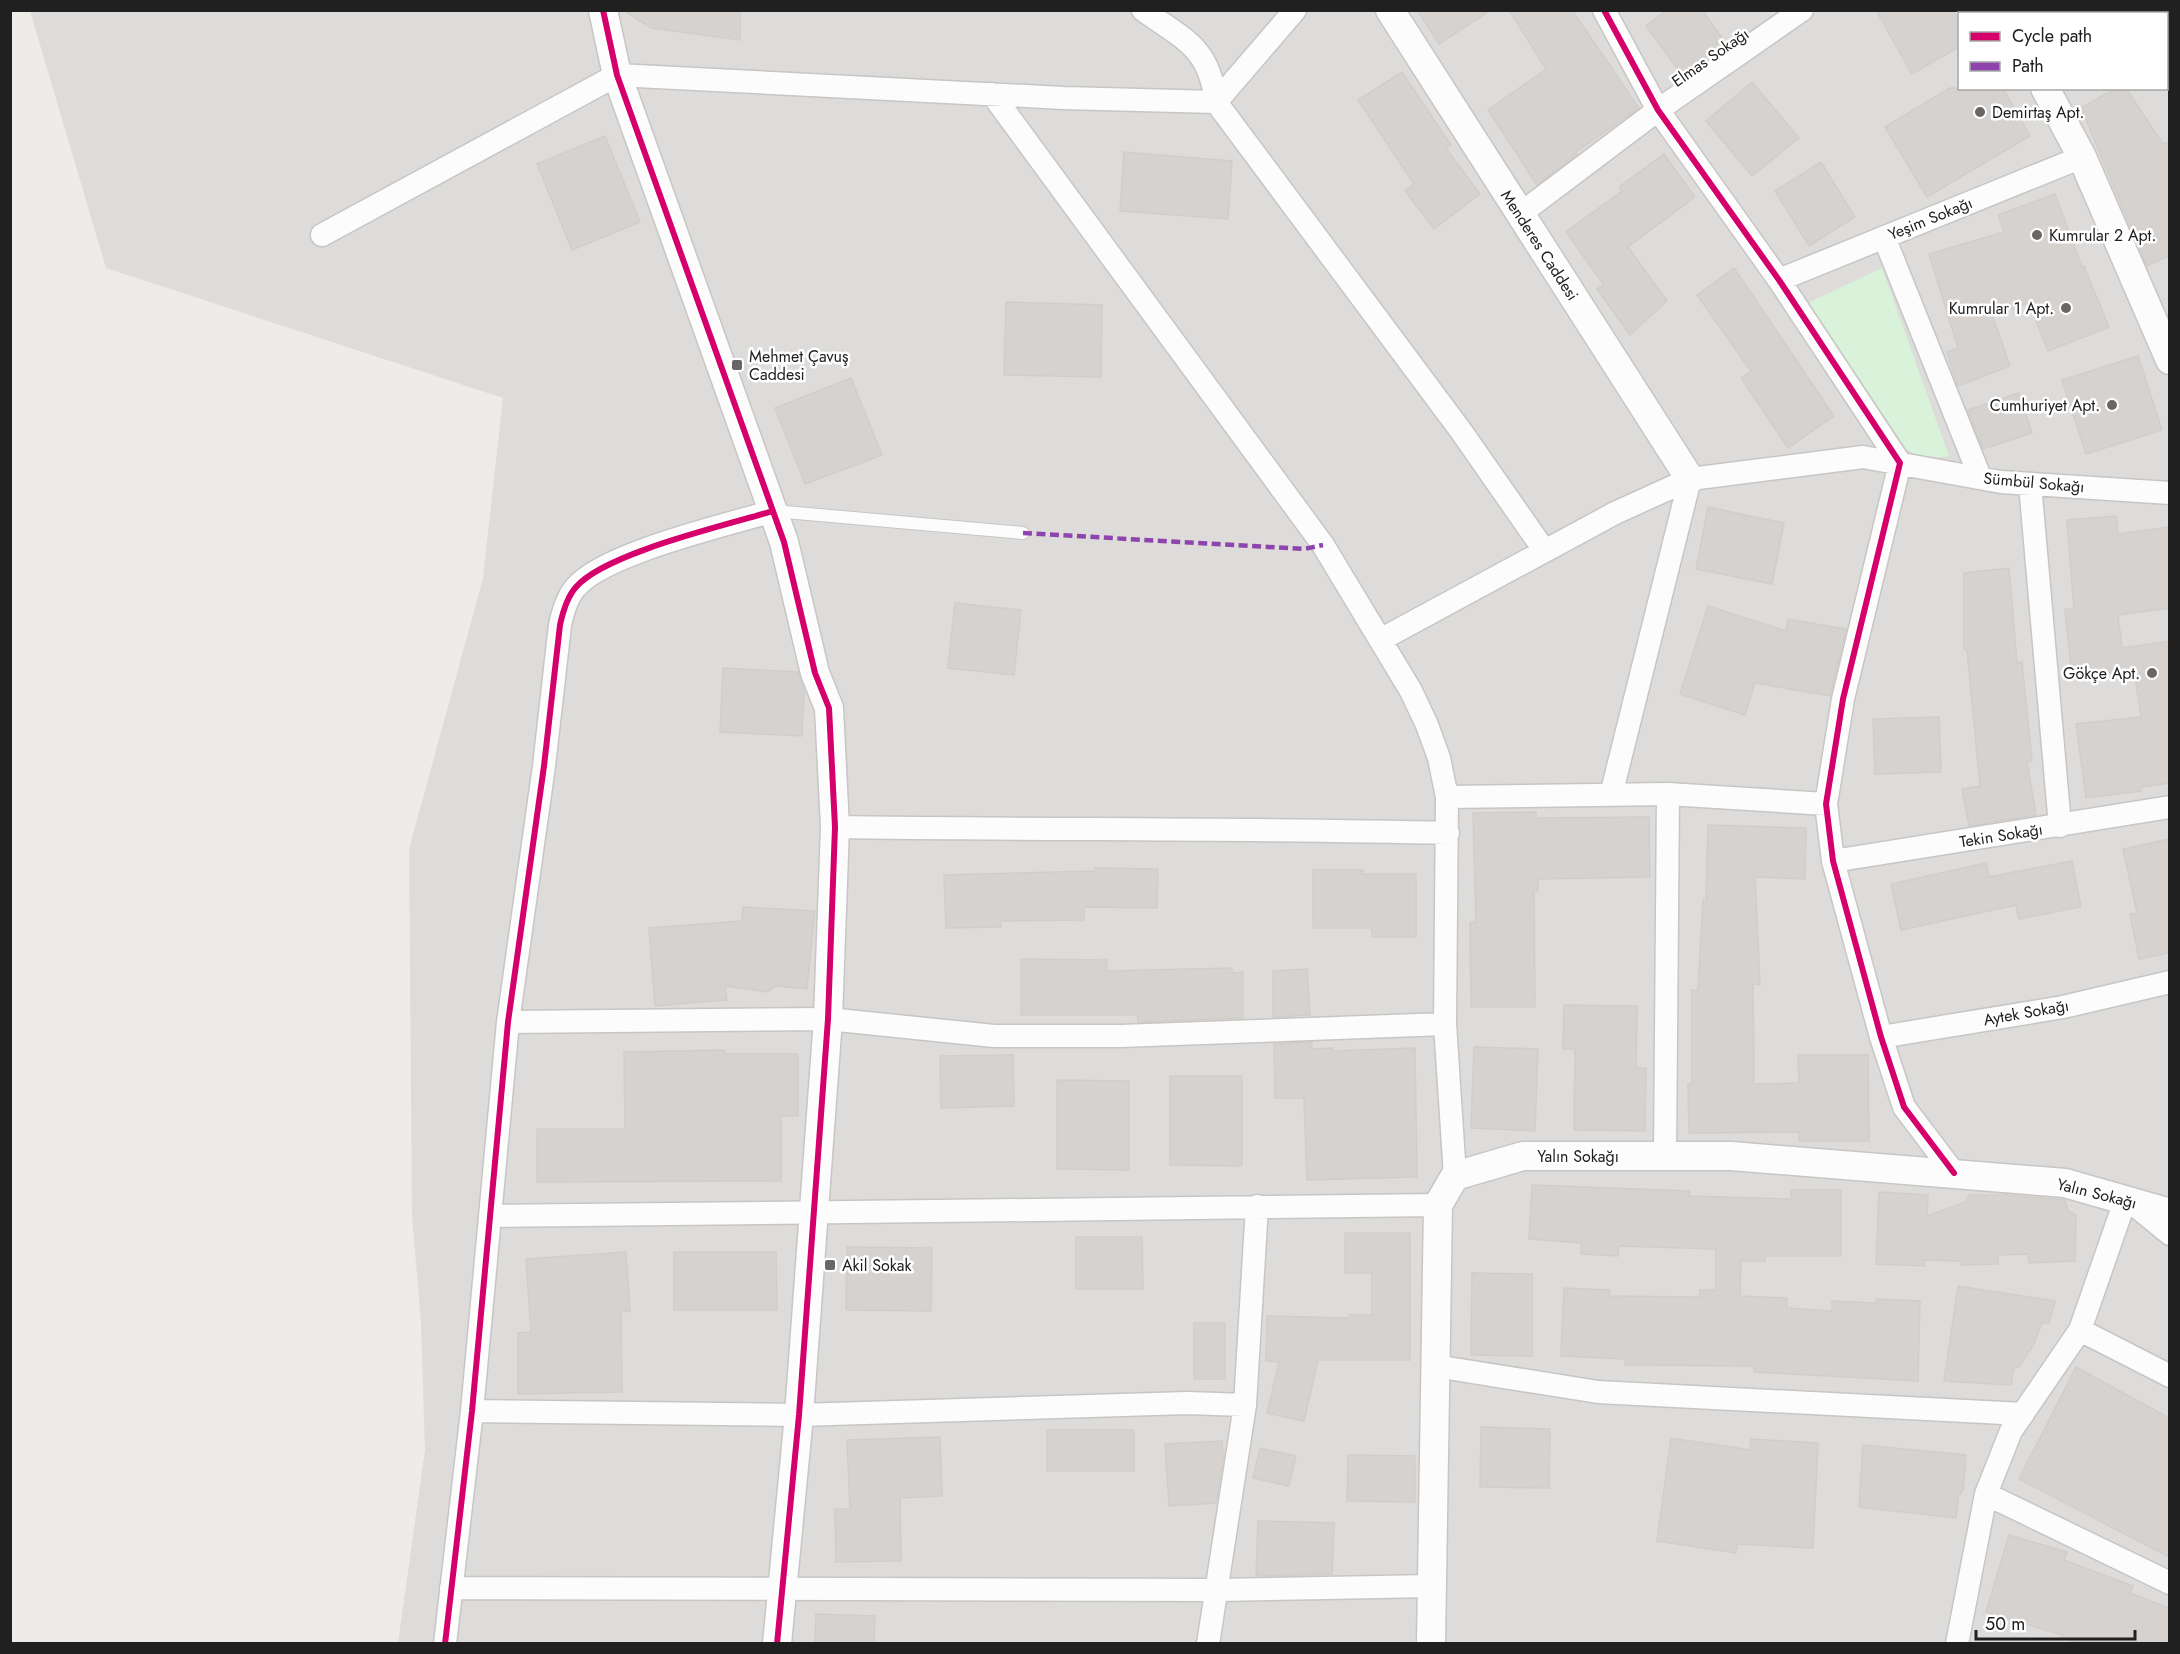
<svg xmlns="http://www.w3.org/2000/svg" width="2180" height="1654" viewBox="0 0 2180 1654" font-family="Jost,sans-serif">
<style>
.residential{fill:#dddcda;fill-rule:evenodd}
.park{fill:#d8f3d9}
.building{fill:#d5d2d0;stroke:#d1ceca;stroke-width:1.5}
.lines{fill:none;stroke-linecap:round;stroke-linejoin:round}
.service-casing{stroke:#c7c6c5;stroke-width:14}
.minor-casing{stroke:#c7c6c5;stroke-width:25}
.tertiary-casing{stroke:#c7c6c5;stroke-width:31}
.secondary-casing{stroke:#959781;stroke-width:35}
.service{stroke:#fcfcfc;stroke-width:12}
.minor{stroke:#fcfcfc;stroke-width:22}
.tertiary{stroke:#fcfcfc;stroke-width:28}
.secondary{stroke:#f3f4ec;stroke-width:33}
.quiet{stroke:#8e44ad;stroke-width:4.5;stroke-dasharray:9 4.5;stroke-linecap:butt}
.cycleway-casing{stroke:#fff;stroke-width:10}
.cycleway{stroke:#d6006c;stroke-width:6}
.poi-dot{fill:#686766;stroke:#fff;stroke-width:2}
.labels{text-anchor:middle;stroke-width:5;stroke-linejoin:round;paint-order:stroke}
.street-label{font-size:16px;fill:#202020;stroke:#fff}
.poi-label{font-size:16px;fill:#202020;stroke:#fff;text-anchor:start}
</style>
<rect width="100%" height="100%" fill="#eeece9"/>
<path class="residential" d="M30,11H2169V1643H398L425,1450L421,1323L412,1216L409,849L483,578L503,398L106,268ZM1960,14H2166V88H1960Z"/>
<path class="park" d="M1882,268L1949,456L1924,459L1907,450L1808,303Z"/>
<path class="building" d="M623,10H740V40L651,28Z
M1417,10H1491L1439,44Z
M1509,10H1572L1639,108L1576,152L1577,154L1537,185L1488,110L1546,69Z
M1667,10H1702L1726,43L1682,75L1646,26Z
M1876,10H1953L1959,22V47L1912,74Z
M1402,72L1451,145L1446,148L1480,194L1434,229L1405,191L1414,184L1358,100Z
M1752,82L1799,138L1752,176L1706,121Z
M1950,88H2003L2030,136L1927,197L1885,127Z
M2116,88H2126L2163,144L2169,142V256L2147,266L2081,108Z
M605,136L640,222L572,250L537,164Z
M1124,152L1232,161L1228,219L1120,211Z
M1664,154L1695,197L1628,247L1667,301L1630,335L1597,289L1604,285L1566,232L1622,191L1619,187Z
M1821,162L1855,217L1809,246L1775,191Z
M2055,194L2082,267L2084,266L2109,327L2048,351L2029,303L1992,314L2010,366L1958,386L1947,352L1958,348L1929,254L2004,232L1998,215Z
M1734,268L1834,416L1788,448L1741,378L1751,371L1697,295Z
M1006,302L1102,305L1101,377L1004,375Z
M2138,356L2162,430L2086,454L2062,380Z
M851,378L882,455L805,484L775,408Z
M2019,393L2032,433L1983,449L1968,410Z
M1708,507L1784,523L1772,584L1696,569Z
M2116,516L2118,534L2169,527V608L2118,615L2122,648L2169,641V783L2141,787V791L2086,798L2076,724L2141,717L2134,671L2072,677L2065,609H2074L2067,520Z
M2009,568L2017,663L2022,662L2032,761L2027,762L2036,815L1969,826L1962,789L1980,786L1967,650H1964V573Z
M955,603L1021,610L1014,675L948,668Z
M1708,606L1786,631L1788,619L1846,629L1830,696L1755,683L1745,715L1680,694Z
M723,668L798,672L804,691L802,736L720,732Z
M1939,717L1941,772L1875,774L1873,719Z
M1536,812V818L1649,817L1650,877L1538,879V891H1534L1535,1007H1471L1470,922H1476L1473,813Z
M1708,825L1806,828L1805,879L1755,877L1760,985L1753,984L1754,1084L1799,1083L1798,1055H1868L1869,1141H1799V1132L1689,1133L1688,1084H1692V990H1698L1703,900H1706Z
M2169,839V953L2139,959L2130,914L2137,913L2123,849Z
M2072,861L2081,907L2019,919L2016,905L1901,930L1891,884L1986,863L1989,877Z
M1095,868L1158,869L1157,908L1084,907V920L1001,921V927L946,928L944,875L1095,871Z
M1313,870H1363V874H1416V937H1372V928H1313Z
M743,907L815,911L807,989L775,986L768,992L725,986L727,1000L655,1006L649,928L742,921Z
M1021,959L1107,960V971L1232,968V973L1243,972V1018L1138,1022L1137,1015H1021Z
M1307,969L1310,1015L1273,1017V971Z
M1564,1005L1637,1006L1636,1068H1646L1645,1131L1574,1130L1575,1049H1563Z
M1312,1042V1049L1333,1048V1051L1415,1048L1417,1177L1307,1180L1304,1098H1275L1274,1044Z
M1474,1047L1538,1049L1535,1131L1471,1128Z
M725,1050V1054H798V1116H781V1181L537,1182V1129H625L624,1052Z
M1013,1055L1014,1106L941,1108L940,1056Z
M1170,1076H1242V1166L1170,1165Z
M1057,1080L1129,1081V1170L1057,1169Z
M1532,1185L1690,1191V1196L1791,1199V1190H1841V1256H1765V1261H1741L1740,1296L1787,1298V1308L1832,1311V1301L1876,1303V1299L1920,1301L1918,1381L1754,1372V1366L1625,1365V1359L1561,1356L1564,1288L1610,1290L1609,1296L1700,1297V1290H1716V1249L1619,1246L1618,1256L1581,1254V1243L1529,1239Z
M1879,1192L1928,1195L1927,1216L1966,1202L1969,1195H2007L2065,1200L2068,1211L2076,1215L2075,1261L2029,1263L2028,1254L1998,1255V1264L1961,1265L1962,1261L1924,1260V1266L1876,1264Z
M1345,1233H1410V1360H1318L1304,1421L1267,1413L1279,1362L1266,1361L1267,1316L1349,1318V1315H1372V1273H1345Z
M1076,1237H1142L1143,1289H1076Z
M847,1247L932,1248L931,1311L846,1310Z
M626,1252L630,1311L621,1312L622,1392L518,1394V1333L531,1332L526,1259Z
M674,1252H776L777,1310H674Z
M1472,1273L1532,1274V1356L1471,1355Z
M1958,1286L2055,1301L2049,1323H2042L2034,1344L2019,1367L2014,1368L2011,1385L1944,1381Z
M1194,1323H1225V1379H1194Z
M2076,1367L2169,1418V1557L2019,1479Z
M1481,1427L1550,1429L1549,1488L1480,1487Z
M1047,1430H1134V1471H1047Z
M940,1437L942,1496L900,1498L901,1561L836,1562L835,1509H850L847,1440Z
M1671,1438L1750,1450L1751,1439L1818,1443L1813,1548L1737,1544L1736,1553L1657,1541Z
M1222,1441L1223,1458L1216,1503L1169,1506L1165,1444Z
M1863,1445L1966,1455L1963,1490L1958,1497L1956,1518L1859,1507Z
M1260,1448L1296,1456L1289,1486L1253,1478Z
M1348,1455L1415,1456V1502L1347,1501Z
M1258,1521L1334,1523L1332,1574L1256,1576Z
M2009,1535L2067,1552L2064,1560L2133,1586L2130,1593L2169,1608V1644H2079L2062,1637V1635L1986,1612Z
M816,1614L875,1616L874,1644H815Z"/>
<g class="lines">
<defs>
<path id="service" d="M774,511L1023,533"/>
<path id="minor" d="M1143,10C1185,40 1209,47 1216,102L1461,431L1544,550
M1604,10L1658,110L1779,280L1900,463L1843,699L1826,804L1833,861L1881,1037L1904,1107L1954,1173
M992,94L1323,545L1411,691L1427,725L1439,758L1447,797L1445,1024L1455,1176
M1520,214L1658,110L1802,10
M322,235L617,75L1063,98L1216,102L1295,10
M1884,237L1980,477
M1779,280L2082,157
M2030,484L2060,826
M1380,640L1615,513L1690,479
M1611,795L1690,479L1863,457L2001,482L2170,493
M1447,797L1668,794L1826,804
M835,827C1039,830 1244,828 1448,833
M1833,861L2170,807
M508,1022L828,1019L994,1036H1121L1445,1024
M1881,1037L2063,1007L2170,982
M1665,1156L1668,794
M490,1216C806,1215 1122,1207 1438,1205
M2080,1330L2170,1376
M1435,1366L1598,1392L2023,1414
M472,1411L799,1415L1187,1403L1245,1405
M1986,1494L2170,1583
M451,1588L1218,1590L1432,1586
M445,1644L472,1411L508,1022L544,766L560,625C563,611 567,597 576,587C605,553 727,525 773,511
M1208,1644L1245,1405L1257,1206
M1957,1644L1986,1494L2011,1431L2080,1330L2126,1198L2170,1234"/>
<path id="tertiary" d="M603,10L617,75L784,542L815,673L829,708L835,827L828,1019L799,1415L777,1644
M1390,10L1690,479
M2001,10L2003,14
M2045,88L2082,157L2170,360
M1431,1644L1438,1205L1455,1176L1523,1156H1731L2065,1183L2170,1213"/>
<path id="secondary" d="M2114,10L2118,14
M2166,54L2170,56"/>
</defs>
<use href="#service" class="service-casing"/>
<use href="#minor" class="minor-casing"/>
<use href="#tertiary" class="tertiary-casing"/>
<use href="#secondary" class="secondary-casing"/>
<use href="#service" class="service"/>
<use href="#minor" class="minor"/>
<use href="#tertiary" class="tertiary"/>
<use href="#secondary" class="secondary"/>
<path class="quiet" d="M1023,533L1304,549L1323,545"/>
<defs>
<path id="cycleway" d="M603,10L617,75L784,542L815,673L829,708L835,827L828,1019L799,1415L777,1644
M1604,10L1658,110L1779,280L1900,463L1843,699L1826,804L1833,861L1881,1037L1904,1107L1954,1173
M445,1644L472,1411L508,1022L544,766L560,625C563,611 567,597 576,587C605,553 727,525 773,511"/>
</defs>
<use href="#cycleway" class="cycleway-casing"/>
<use href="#cycleway" class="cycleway"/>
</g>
<g class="poi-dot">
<circle cx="1980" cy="112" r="6"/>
<circle cx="2037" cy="235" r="6"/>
<circle cx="2066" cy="308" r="6"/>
<rect x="731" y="359" width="12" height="12" rx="3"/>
<circle cx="2112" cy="405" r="6"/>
<circle cx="2152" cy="673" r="6"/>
<rect x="824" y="1259" width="12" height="12" rx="3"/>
</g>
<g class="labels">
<g class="street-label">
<text transform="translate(1710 57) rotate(-35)" y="6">Elmas Sokağı</text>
<text transform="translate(1930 218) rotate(-22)" y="6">Yeşim Sokağı</text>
<text transform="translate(1540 245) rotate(57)" y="6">Menderes Caddesi</text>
<text transform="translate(2034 482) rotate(5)" y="6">Sümbül Sokağı</text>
<text transform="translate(2001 835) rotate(-9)" y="6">Tekin Sokağı</text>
<text transform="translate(2026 1012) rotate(-10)" y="6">Aytek Sokağı</text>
<text x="1578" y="1162">Yalın Sokağı</text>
<text transform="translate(2097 1193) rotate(14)" y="6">Yalın Sokağı</text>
</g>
<g class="poi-label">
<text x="1992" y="118">Demirtaş Apt.</text>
<text x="2049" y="241">Kumrular 2 Apt.</text>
<text x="2054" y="314" text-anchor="end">Kumrular 1 Apt.</text>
<text x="749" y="362">Mehmet Çavuş<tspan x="749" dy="18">Caddesi</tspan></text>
<text x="2100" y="411" text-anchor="end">Cumhuriyet Apt.</text>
<text x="2140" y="679" text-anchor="end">Gökçe Apt.</text>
<text x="842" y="1271">Akil Sokak</text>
</g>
</g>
<rect width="2180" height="1654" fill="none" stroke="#202020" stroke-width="24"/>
<rect x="1958" y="12" width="210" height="78" fill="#ffffff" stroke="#a6a6a6" stroke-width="1.5"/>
<rect x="1970" y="32" width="30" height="9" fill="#d6006c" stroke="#a6a6a6" stroke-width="1.5"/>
<text x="2012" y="42" font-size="18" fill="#202020">Cycle path</text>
<rect x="1970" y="62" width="30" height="9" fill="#8e44ad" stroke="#a6a6a6" stroke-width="1.5"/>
<text x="2012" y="72" font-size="18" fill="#202020">Path</text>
<path d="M1976 1630v9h159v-9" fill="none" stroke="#202020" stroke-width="3"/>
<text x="1985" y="1630" font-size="18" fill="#202020" stroke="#ffffff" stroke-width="4.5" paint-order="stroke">50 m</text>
</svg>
